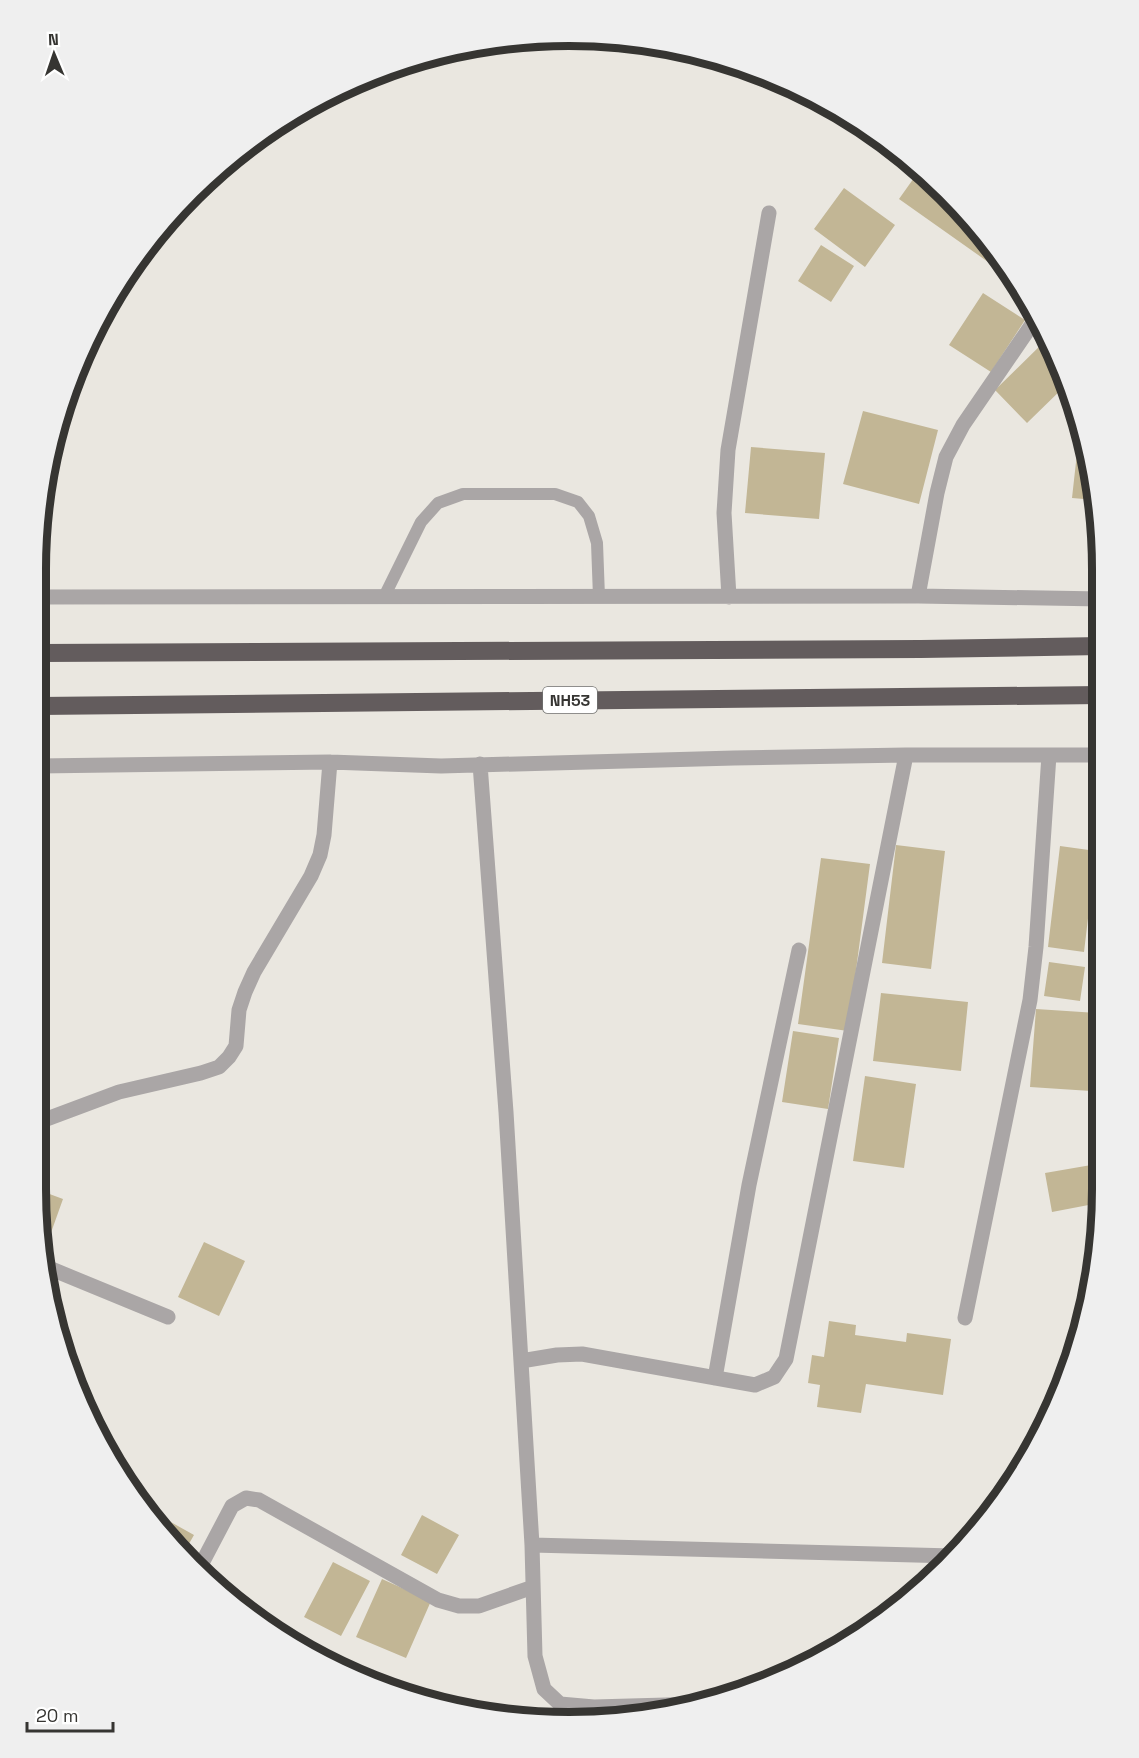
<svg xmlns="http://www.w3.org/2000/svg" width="1139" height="1758" viewBox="0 0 1139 1758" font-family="'Space Grotesk',sans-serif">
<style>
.building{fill:#c2b695}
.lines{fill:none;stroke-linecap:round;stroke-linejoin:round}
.lane{stroke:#aaa6a6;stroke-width:12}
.street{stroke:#aaa6a6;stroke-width:15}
.highway{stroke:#635c5d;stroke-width:18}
.labels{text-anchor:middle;stroke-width:4.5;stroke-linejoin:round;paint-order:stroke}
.shield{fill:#fff;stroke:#727270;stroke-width:1.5}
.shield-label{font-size:16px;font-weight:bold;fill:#363532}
.rim{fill:none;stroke:#363532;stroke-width:8}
</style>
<rect width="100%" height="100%" fill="#eae7e0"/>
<path class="building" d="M921,168L993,244L1015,281L899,199Z
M844,188L895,225L865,267L814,229Z
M821,245L854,266L831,302L798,281Z
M983,293L1025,320L991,372L949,345Z
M1049,337L1067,384L1027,423L995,390Z
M863,411L938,430L919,504L843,484Z
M751,447L825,453L819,519L745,513Z
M1077,453L1089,454L1096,500L1072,498Z
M896,845L945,851L931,969L882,963Z
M1060,846L1096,851L1084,952L1048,947Z
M821,858L870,864L848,1031L798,1024Z
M1049,962L1085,967L1080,1001L1044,996Z
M881,993L968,1002L961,1071L873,1061Z
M1036,1009L1097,1013L1091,1091L1030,1087Z
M793,1031L839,1038L828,1109L782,1102Z
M865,1076L916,1084L904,1168L853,1161Z
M1097,1164L1099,1174V1203L1052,1212L1045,1173Z
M36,1189L63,1199L48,1241L45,1240Z
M204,1242L245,1261L219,1316L178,1297Z
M829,1321L856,1325L855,1335L906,1342L907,1333L951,1339L943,1395L866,1384L861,1413L817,1407L820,1385L808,1383L812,1355L824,1357Z
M151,1511L194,1535L186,1549L151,1512Z
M422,1515L459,1535L437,1574L401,1555Z
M333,1562L370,1581L341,1636L304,1617Z
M382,1579L431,1601L406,1658L356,1637Z"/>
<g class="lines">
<path class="lane" d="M220,169L227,167
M384,597L421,522L438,503L463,494H555L578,502L589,516L597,543L599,597"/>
<path class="street" d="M918,596L937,493L946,457L963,425L1037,317
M40,597L918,596L1102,599
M729,597L724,513L728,450L769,213
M480,764L506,1112L532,1545L535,1656L544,1689L560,1704L594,1707L702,1704
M39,766L330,762L441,766L734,758L906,755H1101
M36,1123L119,1092L201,1073L219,1067L229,1057L236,1046L239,1010L245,992L254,972L311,876L320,855L324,835L330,762
M49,1268L168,1317
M965,1318L1030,1000L1036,947L1049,755
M521,1361L557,1355L582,1354L755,1385L774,1377L786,1359L906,755
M715,1378L749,1185L799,950
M532,1545L953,1556
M201,1565L232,1506L246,1498L259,1500L438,1600L459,1606H479L533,1587"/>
<path class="highway" d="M40,653L921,649L1101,646
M39,706L1101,695"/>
</g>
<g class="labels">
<rect class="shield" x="543" y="687" width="54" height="26" rx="4.5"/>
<g class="shield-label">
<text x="570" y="706">NH53</text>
</g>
</g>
<path d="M0 0H1139V1758H0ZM569 46H569A523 523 0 0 1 1092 569V1189A523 523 0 0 1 569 1712H569A523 523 0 0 1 46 1189V569A523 523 0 0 1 569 46Z" fill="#efefef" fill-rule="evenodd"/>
<path class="rim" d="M569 46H569A523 523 0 0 1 1092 569V1189A523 523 0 0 1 569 1712H569A523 523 0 0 1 46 1189V569A523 523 0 0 1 569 46Z"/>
<g transform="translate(54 54) rotate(358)" stroke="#ffffff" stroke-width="4.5" paint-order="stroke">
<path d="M0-4.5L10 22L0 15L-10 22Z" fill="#363532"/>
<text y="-9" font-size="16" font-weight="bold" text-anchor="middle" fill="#363532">N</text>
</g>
<path d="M27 1722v9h86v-9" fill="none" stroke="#363532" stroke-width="3"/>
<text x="36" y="1722" font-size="18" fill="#363532" stroke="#ffffff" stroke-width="4.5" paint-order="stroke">20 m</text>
</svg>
